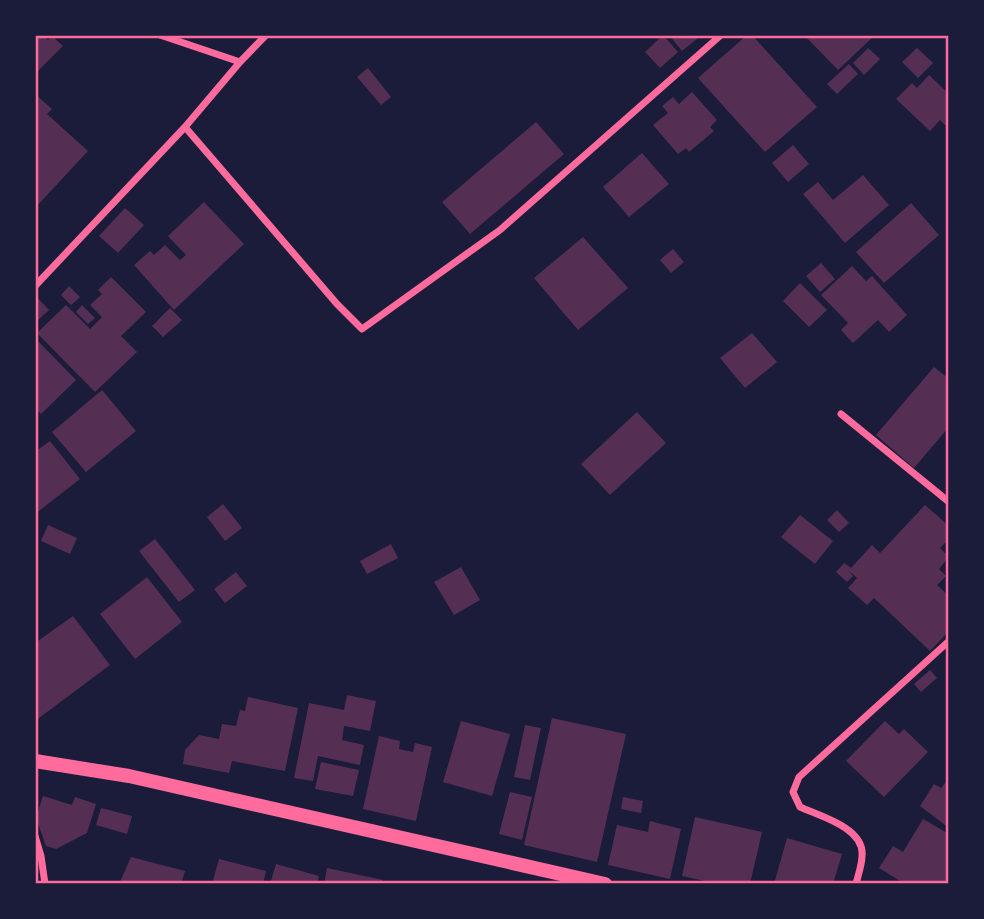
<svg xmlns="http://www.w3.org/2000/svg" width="984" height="919" viewBox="0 0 984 919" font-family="'Fira Sans',sans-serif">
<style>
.building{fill:#542f53}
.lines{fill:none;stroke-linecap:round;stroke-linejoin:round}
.minor{stroke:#ff6b9d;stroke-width:7}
.secondary{stroke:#ff6b9d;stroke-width:14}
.neatline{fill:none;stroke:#ff6b9d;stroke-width:2.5}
</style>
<rect width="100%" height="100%" fill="#1b1b3a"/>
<path class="building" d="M35,35H42L48,40L52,36L63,46L36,73Z
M663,35L678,52L660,68L645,52Z
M669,35H698L699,37L682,51Z
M747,35H752L817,107L765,152L698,78Z
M804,35H875L838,70Z
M868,48L880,59L864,75L853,63Z
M917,48L933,63L918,78L902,62Z
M849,64L858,74L837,94L827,84Z
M368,68L391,97L381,105L357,77Z
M929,75L949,94V129L940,120L930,131L896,99L912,83L917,88Z
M692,92L717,120L710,127L714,131L689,152L686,148L678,154L653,125L668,113L662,106L673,97L679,104Z
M35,94L52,109L47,114L88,151L35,208Z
M536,122L564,154L470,234L442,202Z
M793,145L809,164L788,182L772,163Z
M642,153L669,184L629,217L603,187Z
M863,175L889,205L845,243L803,194L818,182L833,200Z
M204,202L244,244L174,310L134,265L150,251L154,255L165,245L180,260L186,255L168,236Z
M911,203L939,235L884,283L856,252Z
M125,208L144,225L118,253L99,236Z
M583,237L628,288L578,330L534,278Z
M673,249L684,262L671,273L660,260Z
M821,263L835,279L820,292L806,276Z
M852,266L866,281L872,276L907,315L889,332L878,320L853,343L841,330L848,323L821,295Z
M111,277L146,312L121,336L137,352L95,392L37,333L66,305L90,329L102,317L90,305L102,294L98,290Z
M800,283L827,310L809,327L783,301Z
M69,286L80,297L71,305L61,295Z
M35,295L49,310L35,323Z
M82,305L95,318L88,324L76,312Z
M170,308L182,320L163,337L152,326Z
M752,333L777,362L745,388L720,358Z
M35,338L76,380L41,414L35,408Z
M934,367L949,379V427L914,468L876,435Z
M102,390L136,431L86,472L52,432Z
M637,412L666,443L610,495L581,464Z
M50,441L80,479L35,514V452Z
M223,504L242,528L225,541L207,517Z
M925,505L949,526V539L940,548L949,557L939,569L946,576L937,585L949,596V631L930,651L874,598L867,605L848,588L857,578L848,570L853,576L847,582L836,572L844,563L851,568L872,545L880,553Z
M837,510L849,523L839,532L827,520Z
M800,515L833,541L815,564L781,537Z
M48,525L77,538L70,554L41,541Z
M155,539L195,590L179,602L139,551Z
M391,544L398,558L367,574L360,561Z
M461,567L480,600L454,615L434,582Z
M236,572L247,586L225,603L214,589Z
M147,577L182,622L135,659L100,614Z
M73,616L110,665L35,721V643Z
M930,670L937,678L921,692L914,684Z
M347,695L376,701L370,731L344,726L342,740L364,745L360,765L318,756L313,781L294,778L309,703L344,710Z
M248,697L298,708L285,771L232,761L229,773L183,764L185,750L199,735L219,739L222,724L236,726L240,710L245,711Z
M552,718L626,734L597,862L524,845Z
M461,721L510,734L492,796L443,782Z
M885,721L899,734L904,729L928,752L884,797L846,761Z
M525,725L541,728L530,780L514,777Z
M379,736L400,741L399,749L413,752L415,743L432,747L416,821L363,809Z
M321,762L359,770L353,796L315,789Z
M949,778V828L920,806L934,784L941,788Z
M510,792L532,797L522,840L499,834Z
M43,796L72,805L75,797L96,804L87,833L56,849L46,846L36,818Z
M623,797L643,801L641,813L621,809Z
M101,808L132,816L127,834L96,825Z
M695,817L762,832L750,884H719L682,876Z
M923,819L949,834V884H905L879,868L893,846L903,852Z
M650,821L681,829L670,879L608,865L617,825L648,832Z
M787,838L842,854L833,884H774Z
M131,857L185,871L181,884H119Z
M219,859L266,871L263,884H212Z
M276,864L319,876L317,884H270Z
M327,868L383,880L382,884H324Z"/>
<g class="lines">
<path class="minor" d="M160,35L240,62L266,35
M185,127L337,304L362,329L500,230L721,35
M35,286L185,127L240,62
M841,414L949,502
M35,836L41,856L45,884
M856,884C858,875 862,865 862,856C865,828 820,816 800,807L793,792L799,777L949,641"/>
<path class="secondary" d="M35,761L129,776L605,884"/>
</g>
<rect width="984" height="919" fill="none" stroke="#1b1b3a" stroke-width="74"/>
<rect x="37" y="37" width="910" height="845" class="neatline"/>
</svg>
